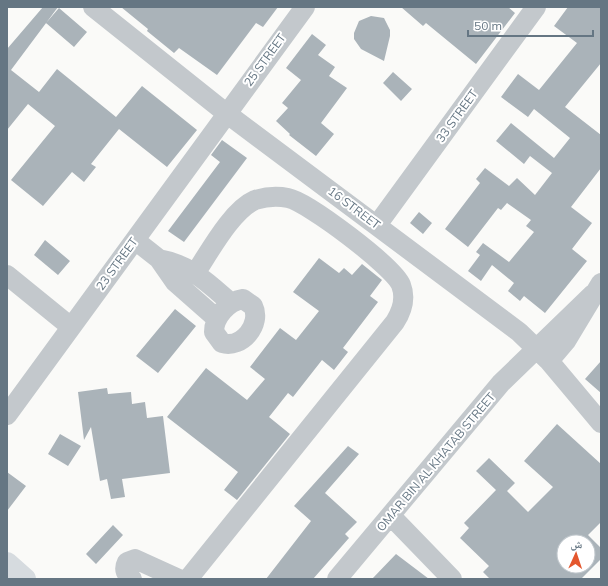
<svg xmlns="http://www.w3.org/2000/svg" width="608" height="586" viewBox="0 0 608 586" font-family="Mulish,'Noto Naskh Arabic',sans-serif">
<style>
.building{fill:#aab3b9;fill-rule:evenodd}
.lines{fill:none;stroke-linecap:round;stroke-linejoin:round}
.minor{stroke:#c3c8cc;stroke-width:20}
.secondary{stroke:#d6dbdf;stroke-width:22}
.labels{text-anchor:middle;stroke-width:4;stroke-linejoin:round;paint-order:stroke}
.street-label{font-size:12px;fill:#657683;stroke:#fff}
</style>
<rect width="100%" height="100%" fill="#fafaf8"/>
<path class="building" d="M43,7H58L11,70L39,92L57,69L116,117L142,86L197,130L167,167L119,129L91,164L96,167L84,182L72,172L43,206L11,180L55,126L28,104L7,130V49Z
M121,7H278L263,27L256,23L217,75L179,48L174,53L147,31L148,29Z
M401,7H508L515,13L476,64L426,23L423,26Z
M568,7H601V63L565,107L601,135V168L571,207L592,223L572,249L587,261L545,313L524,296L520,301L508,291L514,283L492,265L481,281L468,271L480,255L476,252L483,243L509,262L534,232L526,226L531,220L507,203L501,210L498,208L468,247L445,229L480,183L476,179L485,168L509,186L517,178L535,195L552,173L530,156L524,164L496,141L511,123L554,158L570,138L534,109L528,117L501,97L518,74L539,90L577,43L554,26Z
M59,8L87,32L74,47L46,23Z
M371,16L384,18L390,30V36L384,61L361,49L354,39V33L359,21Z
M312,34L326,45L318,55L335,67L329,76L347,88L321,123L334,134L316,156L289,135L290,134L276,121L288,108L282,103L301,80L286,68Z
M393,72L412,89L401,101L383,83Z
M222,140L247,158L184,242L168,231L220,162L211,155Z
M419,212L432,223L423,234L410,223Z
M45,240L70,261L58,275L34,255Z
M319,258L339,273L344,268L352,275L362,264L382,280L370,296L378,302L343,348L348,352L334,370L322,360L293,397L288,393L269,417L290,434L237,500L224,490L238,472L167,417L206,368L247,400L265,379L250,367L280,328L296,340L319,311L293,292Z
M175,309L196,326L158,373L136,356Z
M601,361V393L585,379Z
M107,388L108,394L131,392L132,404L145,402L147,418L163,416L170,473L122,479L125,497L111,499L107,479L100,481L91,427L84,440L78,392Z
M557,424L601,464V522L588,535L601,548V559L581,579H490L483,572L489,566L460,538L469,528L464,523L496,490L476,471L489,458L515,483L507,491L528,512L553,487L524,461ZM564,542H588V566H564Z
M60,434L81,446L68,466L48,454Z
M348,446L359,454L325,493L357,522L345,534L349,538L313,579H266L311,521L294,506Z
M7,472L26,486L7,511Z
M113,525L123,535L96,564L86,554Z
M396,554L429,579H372Z"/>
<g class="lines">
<path class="minor" d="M93,7L226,113L519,332L549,361L601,423
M377,225L536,7
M135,240L159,259L175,282L217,319
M159,259C189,264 208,283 231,303
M7,275L71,327
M243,299L253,306C262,324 242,349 222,343L214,332C214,317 228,301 243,299Z
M549,361L566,341L601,283
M7,415L305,7
M391,516L452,579
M132,579C126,574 123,570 127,562L135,559L179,579
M188,579L395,322C402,311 406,298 401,285C394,267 308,202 288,198C278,196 265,197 255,200C232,210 210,251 196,272
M337,579L501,383L593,294"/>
<path class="secondary" d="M7,563L25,579"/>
</g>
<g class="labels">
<g class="street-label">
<text transform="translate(265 60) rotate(-54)" y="4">25 STREET</text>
<text transform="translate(457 116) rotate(-54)" y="4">33 STREET</text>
<text transform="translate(354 208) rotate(37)" y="4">16 STREET</text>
<text transform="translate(117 264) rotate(-54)" y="4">23 STREET</text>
<text transform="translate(436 462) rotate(-50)" y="4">OMAR BIN AL KHATAB STREET</text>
</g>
</g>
<rect width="608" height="586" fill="none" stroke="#657683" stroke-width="16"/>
<g transform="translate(576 554) rotate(3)"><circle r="19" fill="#ffffff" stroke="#c1c8cd"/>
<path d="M0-3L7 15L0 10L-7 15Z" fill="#e4572e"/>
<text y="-6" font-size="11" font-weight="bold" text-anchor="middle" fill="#657683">ش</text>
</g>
<path d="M468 30v6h125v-6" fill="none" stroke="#657683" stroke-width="2"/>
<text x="474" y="30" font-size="12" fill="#657683" stroke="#ffffff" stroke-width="3" paint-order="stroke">50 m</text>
</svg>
